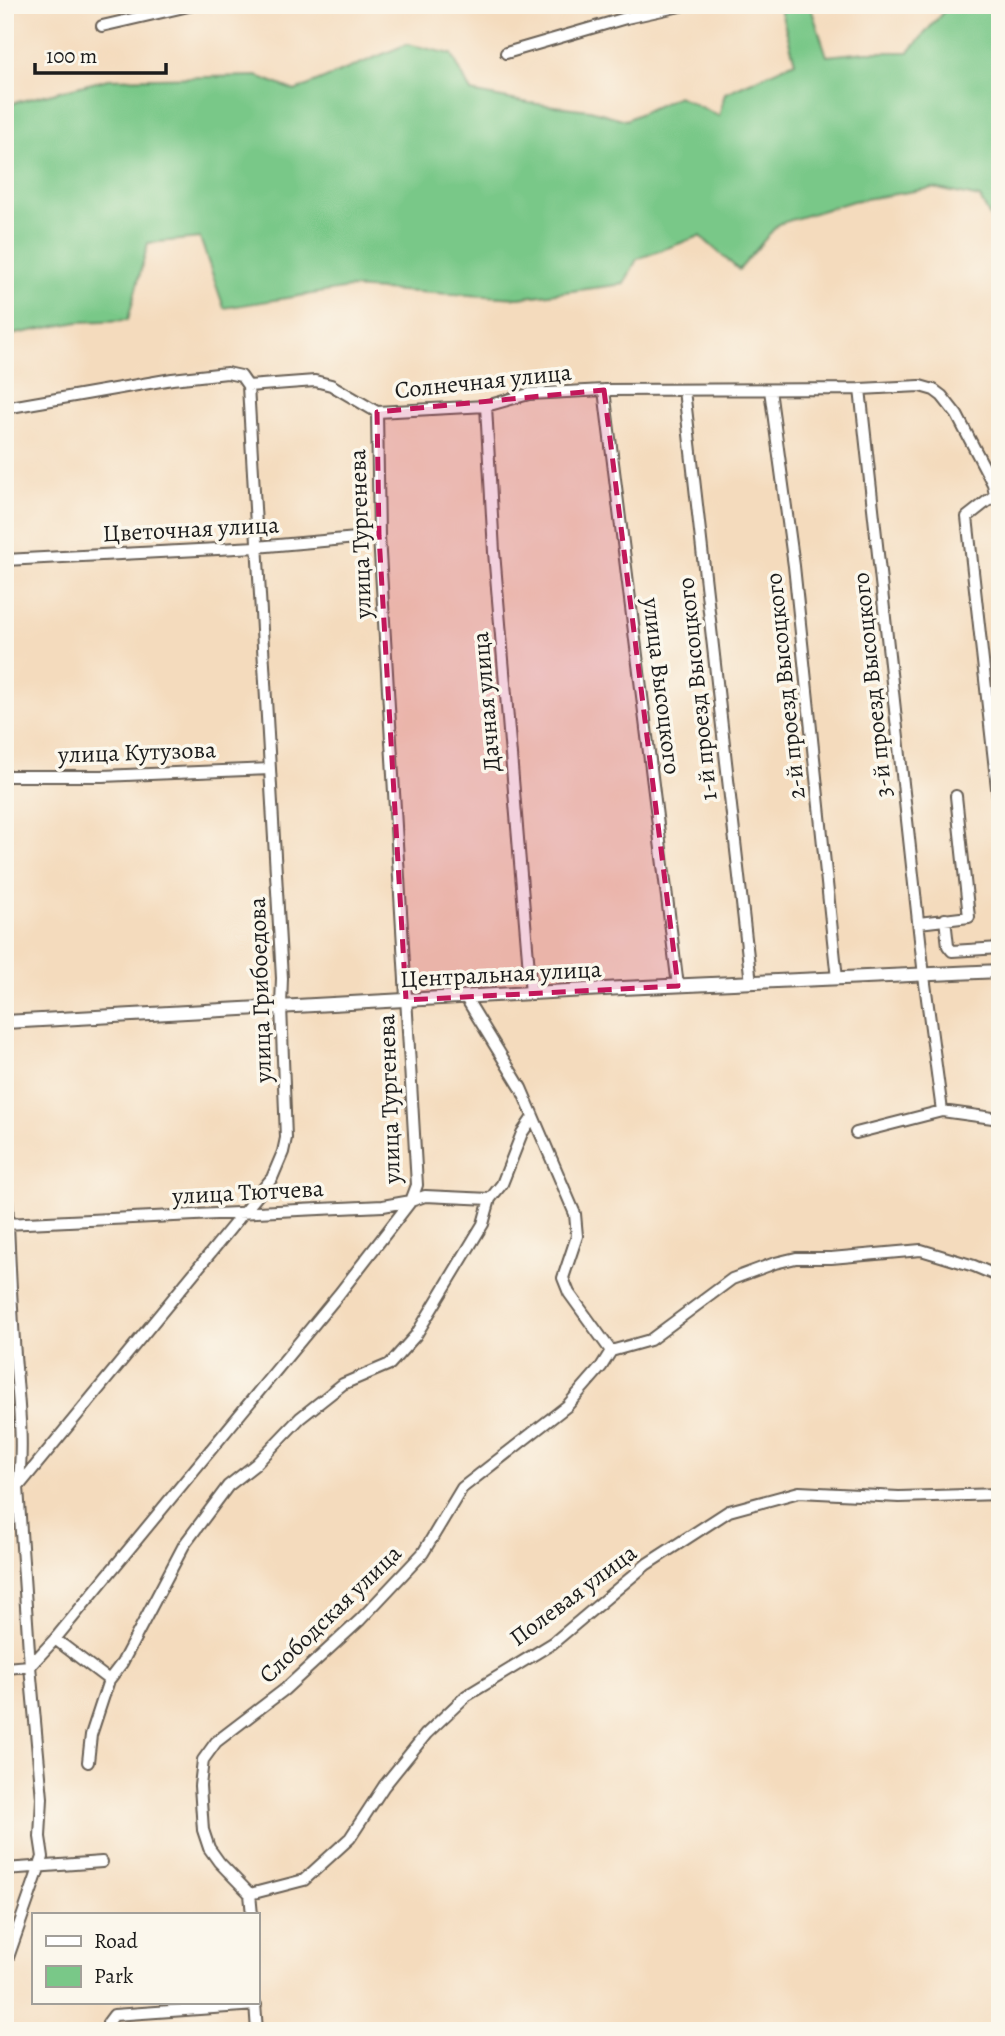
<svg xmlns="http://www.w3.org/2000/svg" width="1005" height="2036" viewBox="0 0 1005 2036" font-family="Alegreya,serif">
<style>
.green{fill:#79c888;stroke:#4a7252;stroke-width:2}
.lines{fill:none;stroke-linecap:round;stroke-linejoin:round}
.minor-casing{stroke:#685f54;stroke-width:14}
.tertiary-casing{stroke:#685f54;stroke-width:16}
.minor{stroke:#fff;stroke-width:10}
.tertiary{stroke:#fff;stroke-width:12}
.marked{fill:#c2185b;fill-opacity:0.2;stroke:#c2185b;stroke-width:5;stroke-dasharray:14 9;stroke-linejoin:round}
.labels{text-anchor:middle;stroke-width:7;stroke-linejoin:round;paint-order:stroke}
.street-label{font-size:24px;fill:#1c1c1c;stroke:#fbf7ec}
</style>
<rect width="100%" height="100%" fill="#fbf7ec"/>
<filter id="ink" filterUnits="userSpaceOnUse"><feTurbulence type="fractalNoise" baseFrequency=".0143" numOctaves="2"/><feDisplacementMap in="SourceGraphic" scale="14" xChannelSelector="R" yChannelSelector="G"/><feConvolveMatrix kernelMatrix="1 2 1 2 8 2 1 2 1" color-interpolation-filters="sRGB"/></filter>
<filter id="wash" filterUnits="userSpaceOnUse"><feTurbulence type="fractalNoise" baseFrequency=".00686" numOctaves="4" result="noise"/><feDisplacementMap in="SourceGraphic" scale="28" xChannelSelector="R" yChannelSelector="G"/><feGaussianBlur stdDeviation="1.57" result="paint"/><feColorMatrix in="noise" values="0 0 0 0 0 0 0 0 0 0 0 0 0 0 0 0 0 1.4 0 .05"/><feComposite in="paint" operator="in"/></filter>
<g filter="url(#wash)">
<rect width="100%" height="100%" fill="#f4dbbd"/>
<path class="green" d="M779,5H810L827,56L866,52H909L949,5H1000V237L980,198L933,188L853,201L778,224L739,270L700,236L637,259L624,284L519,298L349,288L224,308L200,238L148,243L128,320L78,322L5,336V105L108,79L257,76L295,91L407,44L452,54L471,92L529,103L590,110L626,120L678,96L719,116L725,93L795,62Z"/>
</g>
<g filter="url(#ink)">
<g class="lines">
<defs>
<path id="minor" d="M102,26L193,5
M506,53L626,18L685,5
M860,389L924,976L942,1111
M604,390L678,986
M684,390L751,983
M770,390L794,566L837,979
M486,406L494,552L531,994
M5,408L172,379L227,373L241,376L248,386L315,381L331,385L377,412L486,406L529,394L604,390L860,389L920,386L934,390L942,396L957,415L993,484L995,495L967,517L1000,815
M5,560L256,547L379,536
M5,776H102L270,769
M945,919L948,946L952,951L1000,948
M919,923L969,917L956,796
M856,1133L942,1111L1000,1119
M5,1147C8,1221 10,1295 16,1368C19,1409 24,1446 18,1487L30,1666L42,1798L40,1837L43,1857L5,1966
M5,1224L383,1206L411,1201L425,1196L490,1199
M611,1351L650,1340L732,1279L775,1263L796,1258H831L921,1250L974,1266L1000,1277
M5,1487H18L272,1178L283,1152L286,1138L281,1006L282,978L248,386
M55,1639L109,1680
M5,1668L30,1666L55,1639L339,1294L411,1201L417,1185L379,536L377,412
M88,1762L91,1735L109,1680L122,1663L184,1545L228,1486L256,1464L300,1418L343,1384L390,1364L416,1335L483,1224L490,1199L502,1184L522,1133L533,1117
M5,1869L102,1862
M250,1894L219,1862L209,1848L203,1830L200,1786L203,1760L216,1742L284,1690L360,1620L423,1553L462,1488L567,1406L601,1367L611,1351L569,1293L563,1278L577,1236L575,1214L521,1088L466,998
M250,1894L304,1880L350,1838L384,1786L426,1734L466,1696L553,1643L647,1564L729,1511L799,1492L899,1497L1000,1494
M250,1894L252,1915
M255,2003L257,2031
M108,2031V2023L114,2015L256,2005"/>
<path id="tertiary" d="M5,1022L622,988L1000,971"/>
</defs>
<use href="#minor" class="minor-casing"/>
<use href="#tertiary" class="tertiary-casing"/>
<use href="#minor" class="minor"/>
<use href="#tertiary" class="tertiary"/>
</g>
</g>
<path class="marked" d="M604,390L678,986L406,1000L379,536L377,412Z"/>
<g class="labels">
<g class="street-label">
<text transform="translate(483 381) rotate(-6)" y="8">Солнечная улица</text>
<text transform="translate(191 529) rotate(-3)" y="8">Цветочная улица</text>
<text transform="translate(360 534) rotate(-92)" y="8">улица Тургенева</text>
<text transform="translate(872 685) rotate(-96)" y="8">3-й проезд Высоцкого</text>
<text transform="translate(662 686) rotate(83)" y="8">улица Высоцкого</text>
<text transform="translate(785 686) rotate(-96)" y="8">2-й проезд Высоцкого</text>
<text transform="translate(697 689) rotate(-96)" y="8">1-й проезд Высоцкого</text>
<text transform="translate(486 702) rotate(-95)" y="8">Дачная улица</text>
<text transform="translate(137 752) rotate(-2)" y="8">улица Кутузова</text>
<text transform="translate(501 974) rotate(-3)" y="8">Центральная улица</text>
<text transform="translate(260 990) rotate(-92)" y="8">улица Грибоедова</text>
<text transform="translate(389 1099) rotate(-92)" y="8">улица Тургенева</text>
<text transform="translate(248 1192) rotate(-3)" y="8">улица Тютчева</text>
<text transform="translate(573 1595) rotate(-37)" y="8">Полевая улица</text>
<text transform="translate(330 1614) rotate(-44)" y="8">Слободская улица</text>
</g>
</g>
<rect width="1005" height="2036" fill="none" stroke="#fbf7ec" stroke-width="28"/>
<rect x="32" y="1913" width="228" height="91" fill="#fbf7ec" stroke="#a29f99" stroke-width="2"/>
<rect x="46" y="1936" width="35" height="10" fill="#ffffff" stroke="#a29f99" stroke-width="2"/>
<text x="94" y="1948" font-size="21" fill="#1c1c1c">Road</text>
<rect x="46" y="1966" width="35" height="21" fill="#79c888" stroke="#a29f99" stroke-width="2"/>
<text x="94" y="1983" font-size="21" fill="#1c1c1c">Park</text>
<path d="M35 63v10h131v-10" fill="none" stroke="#1c1c1c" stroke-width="3.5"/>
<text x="46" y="63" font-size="21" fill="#1c1c1c" stroke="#fbf7ec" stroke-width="5" paint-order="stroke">100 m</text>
</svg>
